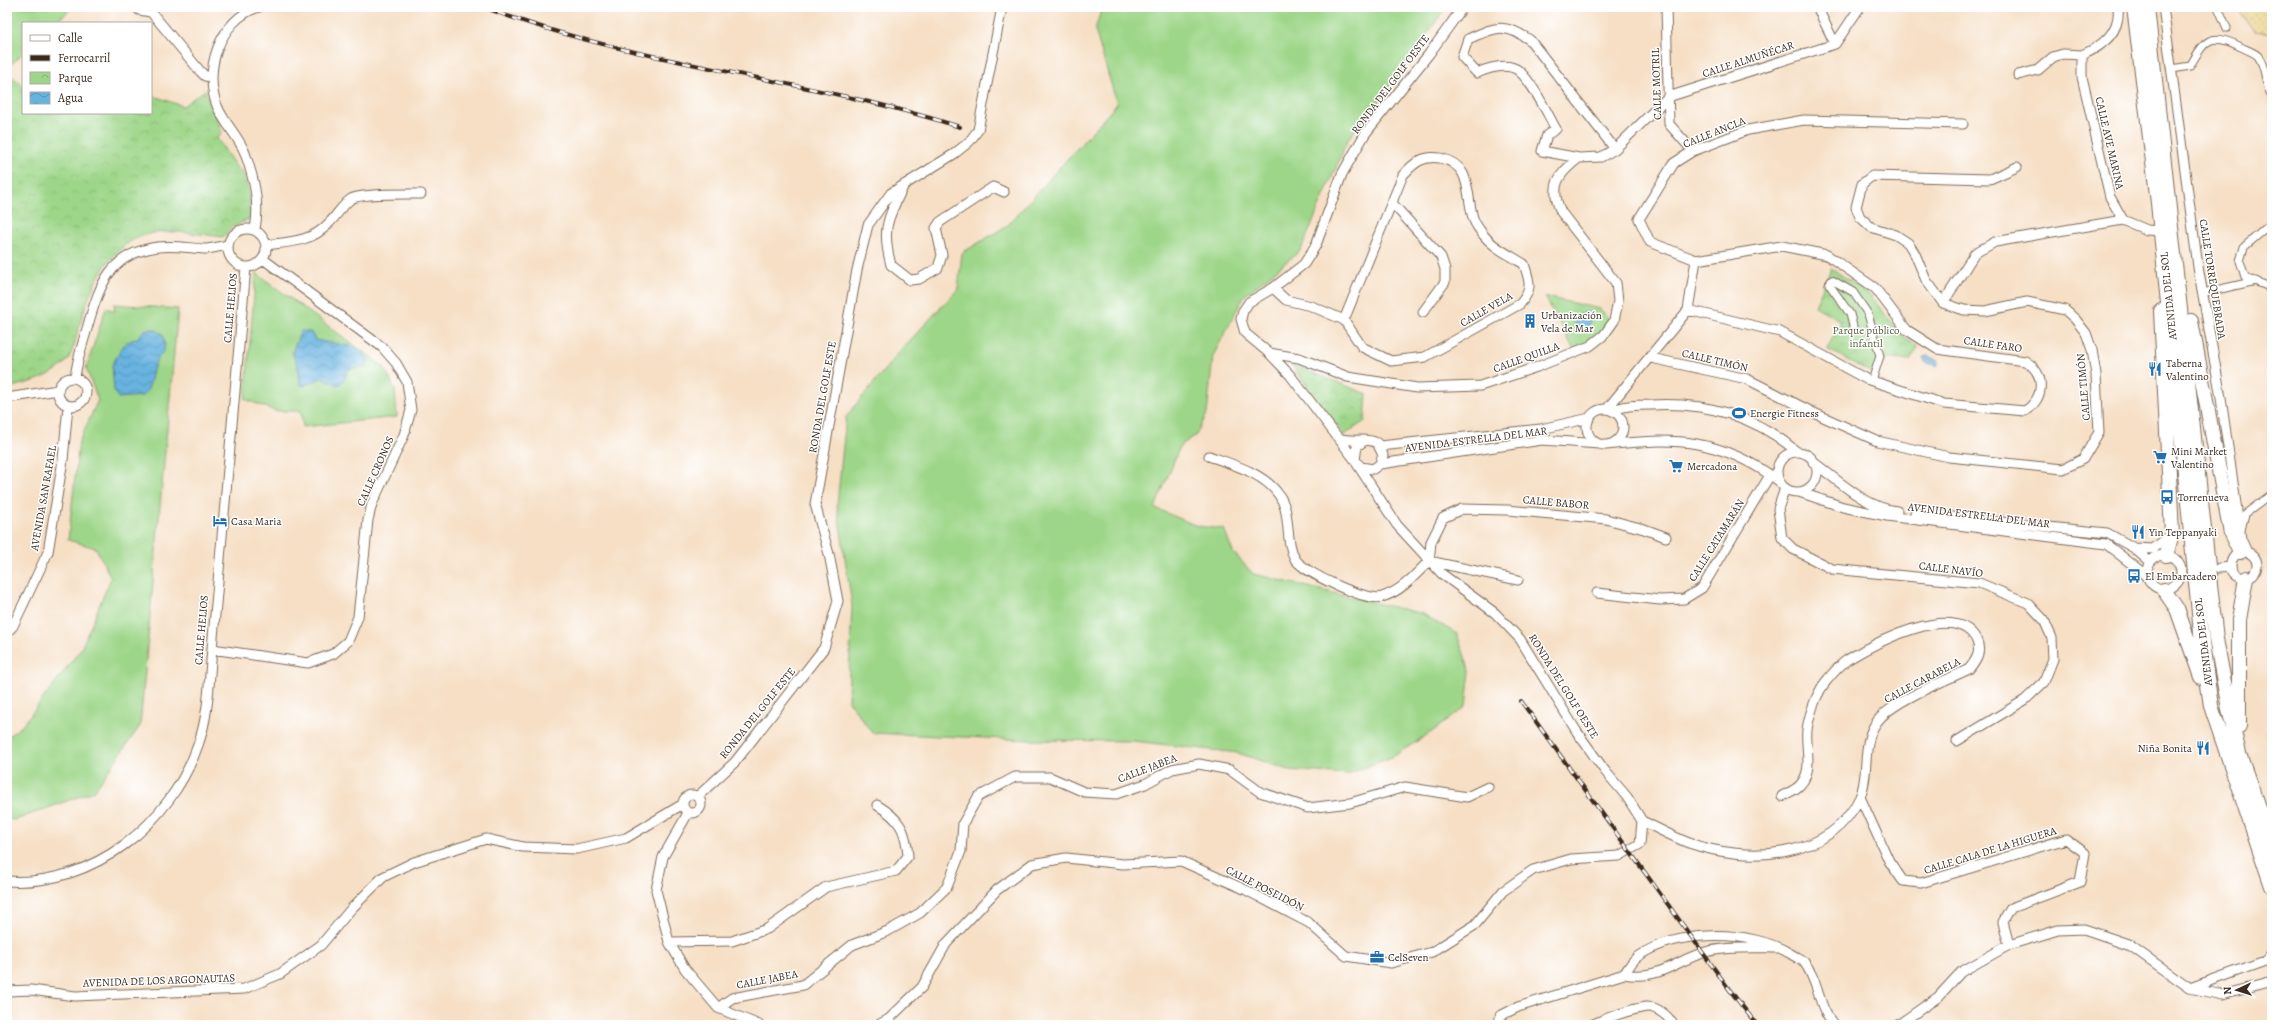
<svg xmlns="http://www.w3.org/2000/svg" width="2279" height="1032" viewBox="0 0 2279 1032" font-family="Alegreya,serif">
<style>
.green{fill:#9dd688;stroke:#6c8053}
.sand{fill:url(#sand-dots);stroke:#94825e}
.park{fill:url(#park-crowns);stroke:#6c8053}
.water{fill:url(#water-waves);stroke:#516e7f}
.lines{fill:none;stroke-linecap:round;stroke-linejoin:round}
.pedestrian-casing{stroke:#7c6958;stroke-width:9}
.minor-casing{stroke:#7c6958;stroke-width:11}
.primary-casing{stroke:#7c6958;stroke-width:16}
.pedestrian{stroke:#fff;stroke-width:7}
.minor{stroke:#fff;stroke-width:9}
.primary{stroke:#fff;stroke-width:14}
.rail-casing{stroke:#3b2a1e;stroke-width:4}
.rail{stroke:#fff;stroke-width:2.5;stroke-dasharray:8;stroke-linecap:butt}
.labels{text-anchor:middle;stroke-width:3;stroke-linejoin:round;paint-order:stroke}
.street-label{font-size:11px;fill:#3b2a1e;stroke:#fff}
.poi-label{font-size:11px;fill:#3b2a1e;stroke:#fff;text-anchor:start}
.park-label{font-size:11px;fill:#585e3e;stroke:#fff}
</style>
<defs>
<pattern id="sand-dots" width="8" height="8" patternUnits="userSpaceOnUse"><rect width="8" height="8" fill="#eeda9e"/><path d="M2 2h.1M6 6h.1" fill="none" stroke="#cdbb88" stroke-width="1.8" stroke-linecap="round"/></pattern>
<pattern id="park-crowns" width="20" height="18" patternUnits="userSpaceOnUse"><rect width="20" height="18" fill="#9dd688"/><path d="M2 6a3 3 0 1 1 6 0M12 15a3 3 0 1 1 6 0" fill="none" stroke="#88b875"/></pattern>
<pattern id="water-waves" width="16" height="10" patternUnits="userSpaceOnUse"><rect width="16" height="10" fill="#67b3e0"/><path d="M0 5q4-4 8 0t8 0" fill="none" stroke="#5692b5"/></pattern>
</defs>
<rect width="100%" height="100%" fill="#fff"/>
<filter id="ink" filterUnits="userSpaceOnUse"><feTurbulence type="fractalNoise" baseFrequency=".025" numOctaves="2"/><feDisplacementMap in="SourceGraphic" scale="8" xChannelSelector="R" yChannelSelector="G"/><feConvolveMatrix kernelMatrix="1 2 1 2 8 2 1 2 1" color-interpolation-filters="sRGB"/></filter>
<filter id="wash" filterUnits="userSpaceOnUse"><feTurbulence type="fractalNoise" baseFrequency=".012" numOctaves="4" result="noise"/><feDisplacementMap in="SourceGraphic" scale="16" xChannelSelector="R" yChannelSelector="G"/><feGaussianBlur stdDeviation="0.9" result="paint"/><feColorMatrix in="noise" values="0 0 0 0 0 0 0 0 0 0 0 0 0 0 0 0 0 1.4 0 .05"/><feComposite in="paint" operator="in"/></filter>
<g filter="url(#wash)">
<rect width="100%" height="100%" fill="#f6dfc5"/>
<path class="green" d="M7,7H73L55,23H23V53L7,68Z
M1102,7H1446L1383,97L1348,139L1301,250L1244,296L1213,356L1207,414L1196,435L1180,446L1155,508L1197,526L1224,529L1233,552L1253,574L1423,614L1457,634L1470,671L1466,706L1433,731L1394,756L1348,774L1289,770L1238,753L1133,741L1030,740L872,733L848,700L852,605L837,505L846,417L900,351L958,289L962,253L1008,225L1117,104L1095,30Z
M256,273L384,367L395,390L397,417L303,427L301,411H275L245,399Z
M1545,297L1600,309L1610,320L1604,333L1574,350Z
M114,304L178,309L140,726L94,791L15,820L7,819V737L22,726L81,649L111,578L96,548L68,540L79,442L98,400L86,368L106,308L115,311Z"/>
<path class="sand" d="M2237,7H2266L2272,17V33L2254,31Z
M2272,704V756L2268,734L2270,705Z"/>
<path class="park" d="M7,73L23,85V113H151V95L183,106L205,90L222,132L217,138L238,170L242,171L249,193L251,218L231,228L223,237C201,234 175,230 153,233C112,240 93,282 82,317C79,327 73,354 67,361C51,378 29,383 7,388Z
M1831,268L1869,294L1903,337L1918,347L1910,361L1887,358L1874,374L1827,349L1841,321L1815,306Z
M1291,364L1367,394L1365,421L1344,435Z"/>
<path class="water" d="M1586,311L1591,316C1591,324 1586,331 1577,332L1574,325L1580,314Z
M154,329L163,334C168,355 161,349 155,364C150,376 153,385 143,396L118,398L114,391L112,365L125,343L139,337L144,330Z
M301,331L311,332L315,340L350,346L360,350L369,360L365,367L348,369L345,379L339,385L322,378L303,386L300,384L299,371L292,352Z
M1927,356L1939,360L1937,366L1925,362L1923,357Z"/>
</g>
<g filter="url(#ink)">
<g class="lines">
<defs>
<path id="pedestrian" d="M2218,7L2227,28
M2172,69L2190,66C2205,40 2210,32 2239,46C2244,49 2254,52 2258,56C2268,71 2263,82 2272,96
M2272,223L2244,247L2240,261L2245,277L2267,286L2272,292
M2203,293L2256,281
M1853,326L1850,314L1829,284L1832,280L1853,292L1868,314L1880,356L1872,381
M2241,530L2245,514L2272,494"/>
<path id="minor" d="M1666,7L1669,124L1693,151
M1820,7L1819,11L1835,44
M2118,7C2121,32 2103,46 2082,55V77L2110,197L2123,220L2147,230L2159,231
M2163,7L2198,267L2221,398L2241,539L2247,552
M139,10L151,12L200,71L205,76L212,77
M2018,75L2038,70L2053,57L2063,54L2082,55
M1615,149L1530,40C1503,22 1496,27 1468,39L1462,57L1477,73C1489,68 1508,62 1519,71C1533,83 1547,113 1556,129L1547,135L1542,151L1579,158L1601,157L1615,149L1668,97L1835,44L1860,7
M904,185C888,218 881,228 891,265L910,280L919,279L938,268L942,255L936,228L940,222L993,187L1004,192
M1393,204L1441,257L1445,269V282L1423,312
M228 248a19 19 0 1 1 38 0a19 19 0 1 1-38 0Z
M255,230C260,202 254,179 245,153C239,137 225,124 218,108C202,72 219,19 259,7
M266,245C288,242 312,242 328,224C336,217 342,205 351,199C360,193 407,194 421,194
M1696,260L1650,242L1639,219L1674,163L1693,151L1748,130L1804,120L1963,124
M1273,288L1286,300L1311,306L1344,320L1362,347L1391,361L1425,357L1520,304C1533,289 1530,282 1524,264C1510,255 1492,247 1482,233C1478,228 1473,220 1472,214C1466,189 1471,165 1440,158C1423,155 1414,163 1403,175L1344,320
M1943,303L1975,253L1995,242L2123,220
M1688,310L1780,332L1866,379L1944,404L2025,411C2045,398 2046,373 2025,361L1937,349L1907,330L1875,288L1827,255L1782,246L1696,260
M1269,353L1299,358L1348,377L1417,388L1480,386L1537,367L1590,346L1604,335L1614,321L1618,301L1616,283L1561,212C1549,186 1558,174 1579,158
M1651,358L1747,379L1812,412L1877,441L1949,457L2063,469L2083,459L2099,432L2096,375L2092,350L2086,333L2075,319L2065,310L2027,302L1985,311L1964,310L1943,303L1926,280L1915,254L1908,243L1896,235L1871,227L1860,217L1856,207L1862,184L1872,176L1990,179L2017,167
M58 392a14 14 0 1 1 28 0a14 14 0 1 1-28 0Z
M75,378C77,359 83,343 88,325C100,284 110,253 158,247C173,245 189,248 204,249C212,249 220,246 228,245
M7,398L58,390
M1607,409L1688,310L1696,260
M1587 427a18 18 0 1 1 36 0a18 18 0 1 1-36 0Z
M1612,411C1624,405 1637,405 1651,405C1705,402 1756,416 1797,452
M1338,438C1352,443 1366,437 1377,443L1383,455L1380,464L1373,469L1361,467L1355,460L1357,446L1364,441
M1606,445C1675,437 1720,438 1779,481
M1380,446L1541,429L1590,418
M1777 472a20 20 0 1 1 40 0a20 20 0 1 1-40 0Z
M1209,456C1234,465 1264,473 1279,495C1292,514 1284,539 1295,559C1304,573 1367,602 1382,597C1402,591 1415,575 1429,561L1431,542L1443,518L1462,509L1507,510L1606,519L1644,529L1666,537
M1355,460L1290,375L1269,353L1245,333L1241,319L1243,311L1249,302L1273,288L1304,264L1316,245L1342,174L1365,134L1429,54L1463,7
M1813,462C1838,480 1866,508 1897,511
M1357,464L1397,525L1442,574L1495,613L1520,639L1577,732L1605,771L1627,797L1642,821
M1380,464L1542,440L1600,444
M1785,488L1778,509L1782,538L1793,549L1832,569L1979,583L2028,603L2044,620L2052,638L2053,659L2044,682L2025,700L1957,741
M1799,492L1843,507L1887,516L2106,544L2147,576
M1915,513L2107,533L2134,548L2150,562
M2134,548L2153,549L2171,535
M2231 565a13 13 0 1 1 26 0a13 13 0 1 1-26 0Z
M2147 572a17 17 0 1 1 34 0a17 17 0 1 1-34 0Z
M1429,561L1518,580
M2219,568L2231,567
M1597,593L1660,600L1684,599L1702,588L1770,475
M7,632L13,626L48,552L63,460L68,406
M212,649L308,663L333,654L348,641L358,617L368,520L372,504L404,435L411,410L407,382L396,363L382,347L263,259
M683 804a9 9 0 1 1 18 0a9 9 0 1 1-18 0Z
M697,797L735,762L824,648L838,601L829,554L815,504L857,270L868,225L891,193L954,154L969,142L978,130L1002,7
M1860,797L1889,861L1903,881L1921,883L2066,839L2085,853L2080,882L2011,908L2003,922L2009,945
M688,813L663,857L656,890L669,942L685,969L718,1008L759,1025
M1642,821C1657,828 1673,837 1689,843C1747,863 1830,861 1860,797C1871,772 1859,739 1881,717C1900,698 1945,681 1969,669C1977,659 1982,651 1976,639C1955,600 1873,644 1847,660C1840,665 1833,673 1828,679C1817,691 1809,715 1807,730C1805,749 1814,770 1800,785C1796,790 1787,793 1782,796
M7,881C93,887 171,823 198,745C209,715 209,680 212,649L246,267
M669,942L732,941L767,929L826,887L896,871L908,856C906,830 900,819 877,805
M1624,974C1628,969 1632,961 1637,957C1677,929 1750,929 1791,954C1795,957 1801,959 1804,962C1819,981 1818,1008 1834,1025
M2190,988L2265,961L2272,953
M7,991L31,990L75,996L244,989L280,974L321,945L351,909L383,877L414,862L486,839L523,847L577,849L626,838L683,804
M718,1008L732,998L803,985L852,945L888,931L920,913L947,887L961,851L963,823L978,797L1015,777H1050L1084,792L1116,794L1145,784L1172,769L1199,764L1230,770L1260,792L1308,808L1350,803L1405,787L1467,797L1488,787
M878,1025L889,1019L922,987L946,944L997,890L1032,864L1066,858L1123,864L1181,861L1246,890L1309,923L1346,956L1391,963L1432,952L1475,925L1503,891L1533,870L1571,859L1619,856L1640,844L1642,821
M1499,1025L1500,1016L1518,1007L1624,974C1662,981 1677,958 1710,951C1733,946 1758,948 1780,948
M1591,1025C1607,1018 1628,1010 1646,1007C1656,1006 1669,1016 1673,1025
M1898,1025L1938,997L1961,972L2009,945L2058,930L2084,929L2128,944L2190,988L2222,995L2272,982"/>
<path id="primary" d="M2134,7L2158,203L2202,643L2211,706L2272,886
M2147,7L2216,639L2229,709L2239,754L2272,846
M2161,311L2172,534L2166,555
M2191,321L2231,534L2240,552
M2164,590L2177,609L2201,677
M2239,726V620L2246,578"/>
</defs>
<use href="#pedestrian" class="pedestrian-casing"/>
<use href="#minor" class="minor-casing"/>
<use href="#primary" class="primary-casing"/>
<use href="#pedestrian" class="pedestrian"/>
<use href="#minor" class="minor"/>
<use href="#primary" class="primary"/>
<defs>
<path id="rail" d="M483,7C637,66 804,77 960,127
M1521,701L1729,989L1757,1025"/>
</defs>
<use href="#rail" class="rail-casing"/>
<use href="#rail" class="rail"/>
</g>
</g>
<defs>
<symbol id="building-bare" viewBox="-9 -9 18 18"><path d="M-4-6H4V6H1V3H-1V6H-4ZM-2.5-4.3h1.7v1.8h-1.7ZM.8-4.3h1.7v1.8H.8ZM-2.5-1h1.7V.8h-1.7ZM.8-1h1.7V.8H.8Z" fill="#1f6fb2" stroke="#fff" stroke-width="2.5" paint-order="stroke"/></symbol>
<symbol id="restaurant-bare" viewBox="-9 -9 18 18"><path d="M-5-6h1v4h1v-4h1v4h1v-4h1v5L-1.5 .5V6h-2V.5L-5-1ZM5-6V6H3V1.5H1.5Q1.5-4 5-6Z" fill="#1f6fb2" stroke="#fff" stroke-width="2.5" paint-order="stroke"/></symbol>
<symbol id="stadium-bare" viewBox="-9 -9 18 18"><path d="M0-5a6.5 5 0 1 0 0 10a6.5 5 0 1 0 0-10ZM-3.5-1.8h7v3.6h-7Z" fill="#1f6fb2" stroke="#fff" stroke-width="2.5" paint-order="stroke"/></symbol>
<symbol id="supermarket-bare" viewBox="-9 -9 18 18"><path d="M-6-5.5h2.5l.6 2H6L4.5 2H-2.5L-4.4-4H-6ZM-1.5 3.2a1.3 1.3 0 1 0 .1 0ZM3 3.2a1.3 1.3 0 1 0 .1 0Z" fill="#1f6fb2" stroke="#fff" stroke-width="2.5" paint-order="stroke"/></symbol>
<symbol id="bus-bare" viewBox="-9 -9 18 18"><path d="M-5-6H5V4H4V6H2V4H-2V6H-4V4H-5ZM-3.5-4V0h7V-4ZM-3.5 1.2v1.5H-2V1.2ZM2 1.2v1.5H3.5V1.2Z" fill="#1f6fb2" stroke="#fff" stroke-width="2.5" paint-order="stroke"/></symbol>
<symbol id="hotel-bare" viewBox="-9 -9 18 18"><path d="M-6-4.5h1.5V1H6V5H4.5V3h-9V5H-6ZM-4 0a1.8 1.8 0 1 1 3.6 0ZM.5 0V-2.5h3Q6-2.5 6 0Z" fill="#1f6fb2" stroke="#fff" stroke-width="2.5" paint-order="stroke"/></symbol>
<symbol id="office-bare" viewBox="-9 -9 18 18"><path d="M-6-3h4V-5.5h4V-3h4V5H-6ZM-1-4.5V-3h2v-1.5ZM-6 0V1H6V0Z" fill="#1f6fb2" stroke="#fff" stroke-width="2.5" paint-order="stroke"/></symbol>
</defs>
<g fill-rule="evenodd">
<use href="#building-bare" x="1520" y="311" width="20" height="20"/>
<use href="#restaurant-bare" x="2145" y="359" width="20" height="20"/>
<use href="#stadium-bare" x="1729" y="403" width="20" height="20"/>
<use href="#supermarket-bare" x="2150" y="447" width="20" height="20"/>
<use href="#supermarket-bare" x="1666" y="456" width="20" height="20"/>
<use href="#bus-bare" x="2157" y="487" width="20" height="20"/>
<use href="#hotel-bare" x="210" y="511" width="20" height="20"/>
<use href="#restaurant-bare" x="2128" y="522" width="20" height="20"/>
<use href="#bus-bare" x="2124" y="566" width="20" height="20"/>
<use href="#restaurant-bare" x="2193" y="738" width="20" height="20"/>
<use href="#office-bare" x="1367" y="947" width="20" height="20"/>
</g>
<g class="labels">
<g class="street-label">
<text transform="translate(1748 59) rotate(-18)" y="4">CALLE ALMUÑÉCAR</text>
<text transform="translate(1390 84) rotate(-53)" y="4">RONDA DEL GOLF OESTE</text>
<text transform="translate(1656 84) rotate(-92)" y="4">CALLE MOTRIL</text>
<text transform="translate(1714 132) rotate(-22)" y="4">CALLE ANCLA</text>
<text transform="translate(2110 143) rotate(77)" y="4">CALLE AVE MARINA</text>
<text transform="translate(2213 279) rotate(81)" y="4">CALLE TORREQUEBRADA</text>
<text transform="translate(2168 296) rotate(-96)" y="4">AVENIDA DEL SOL</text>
<text transform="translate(230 308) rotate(-85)" y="4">CALLE HELIOS</text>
<text transform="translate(1486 309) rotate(-30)" y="4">CALLE VELA</text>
<text transform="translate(1993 344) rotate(8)" y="4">CALLE FARO</text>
<text transform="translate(1526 357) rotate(-20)" y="4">CALLE QUILLA</text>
<text transform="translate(1715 360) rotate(13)" y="4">CALLE TIMÓN</text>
<text transform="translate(2083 387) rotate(-95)" y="4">CALLE TIMÓN</text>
<text transform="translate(822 397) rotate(-80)" y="4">RONDA DEL GOLF ESTE</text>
<text transform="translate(1476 439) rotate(-7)" y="4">AVENIDA ESTRELLA DEL MAR</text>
<text transform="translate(375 471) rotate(-66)" y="4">CALLE CRONOS</text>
<text transform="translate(43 498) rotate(-80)" y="4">AVENIDA SAN RAFAEL</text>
<text transform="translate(1556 502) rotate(5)" y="4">CALLE BABOR</text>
<text transform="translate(1979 515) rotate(7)" y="4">AVENIDA ESTRELLA DEL MAR</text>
<text transform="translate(1716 540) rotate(-58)" y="4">CALLE CATAMARÁN</text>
<text transform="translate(1951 569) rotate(7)" y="4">CALLE NAVÍO</text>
<text transform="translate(201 630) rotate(-85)" y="4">CALLE HELIOS</text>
<text transform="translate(2203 642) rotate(-97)" y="4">AVENIDA DEL SOL</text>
<text transform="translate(1922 680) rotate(-28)" y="4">CALLE CARABELA</text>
<text transform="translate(1564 686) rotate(58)" y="4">RONDA DEL GOLF OESTE</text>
<text transform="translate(757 713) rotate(-51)" y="4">RONDA DEL GOLF ESTE</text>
<text transform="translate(1147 768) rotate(-21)" y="4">CALLE JABEA</text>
<text transform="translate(1990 850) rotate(-17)" y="4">CALLE CALA DE LA HIGUERA</text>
<text transform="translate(1265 888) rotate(27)" y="4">CALLE POSEIDÓN</text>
<text transform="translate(767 979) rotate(-11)" y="4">CALLE JABEA</text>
<text transform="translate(159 980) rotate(-2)" y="4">AVENIDA DE LOS ARGONAUTAS</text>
</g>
<g class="poi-label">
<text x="1541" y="319">Urbanización<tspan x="1541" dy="13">Vela de Mar</tspan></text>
<text x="2166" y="367">Taberna<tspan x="2166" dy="13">Valentino</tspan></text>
<text x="1750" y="417">Energie Fitness</text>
<text x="2171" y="455">Mini Market<tspan x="2171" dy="13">Valentino</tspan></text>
<text x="1687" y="470">Mercadona</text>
<text x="2178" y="501">Torrenueva</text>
<text x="231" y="525">Casa Maria</text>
<text x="2149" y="536">Yin Teppanyaki</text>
<text x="2145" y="580">El Embarcadero</text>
<text x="2192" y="752" text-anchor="end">Niña Bonita</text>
<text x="1388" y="961">CelSeven</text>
</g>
<g class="park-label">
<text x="1866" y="334">Parque público<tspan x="1866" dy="13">infantil</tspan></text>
</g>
</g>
<rect width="2279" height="1032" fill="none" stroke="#fff" stroke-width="24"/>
<rect x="22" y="22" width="130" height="92" fill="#ffffff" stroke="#b1aaa5"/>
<rect x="30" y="35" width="20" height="6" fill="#ffffff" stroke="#b1aaa5"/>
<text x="58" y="42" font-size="12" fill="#3b2a1e">Calle</text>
<rect x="30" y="55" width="20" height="6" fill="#3b2a1e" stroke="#b1aaa5"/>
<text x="58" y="62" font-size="12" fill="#3b2a1e">Ferrocarril</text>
<rect x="30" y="72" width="20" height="12" fill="url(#park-crowns)" stroke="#b1aaa5"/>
<text x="58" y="82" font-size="12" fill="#3b2a1e">Parque</text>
<rect x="30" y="92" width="20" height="12" fill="url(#water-waves)" stroke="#b1aaa5"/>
<text x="58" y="102" font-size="12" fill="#3b2a1e">Agua</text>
<g transform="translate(2237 990) rotate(266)" stroke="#ffffff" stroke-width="3" paint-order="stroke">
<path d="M0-3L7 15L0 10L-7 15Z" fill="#3b2a1e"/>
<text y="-6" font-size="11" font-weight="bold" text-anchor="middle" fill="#3b2a1e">N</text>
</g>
</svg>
